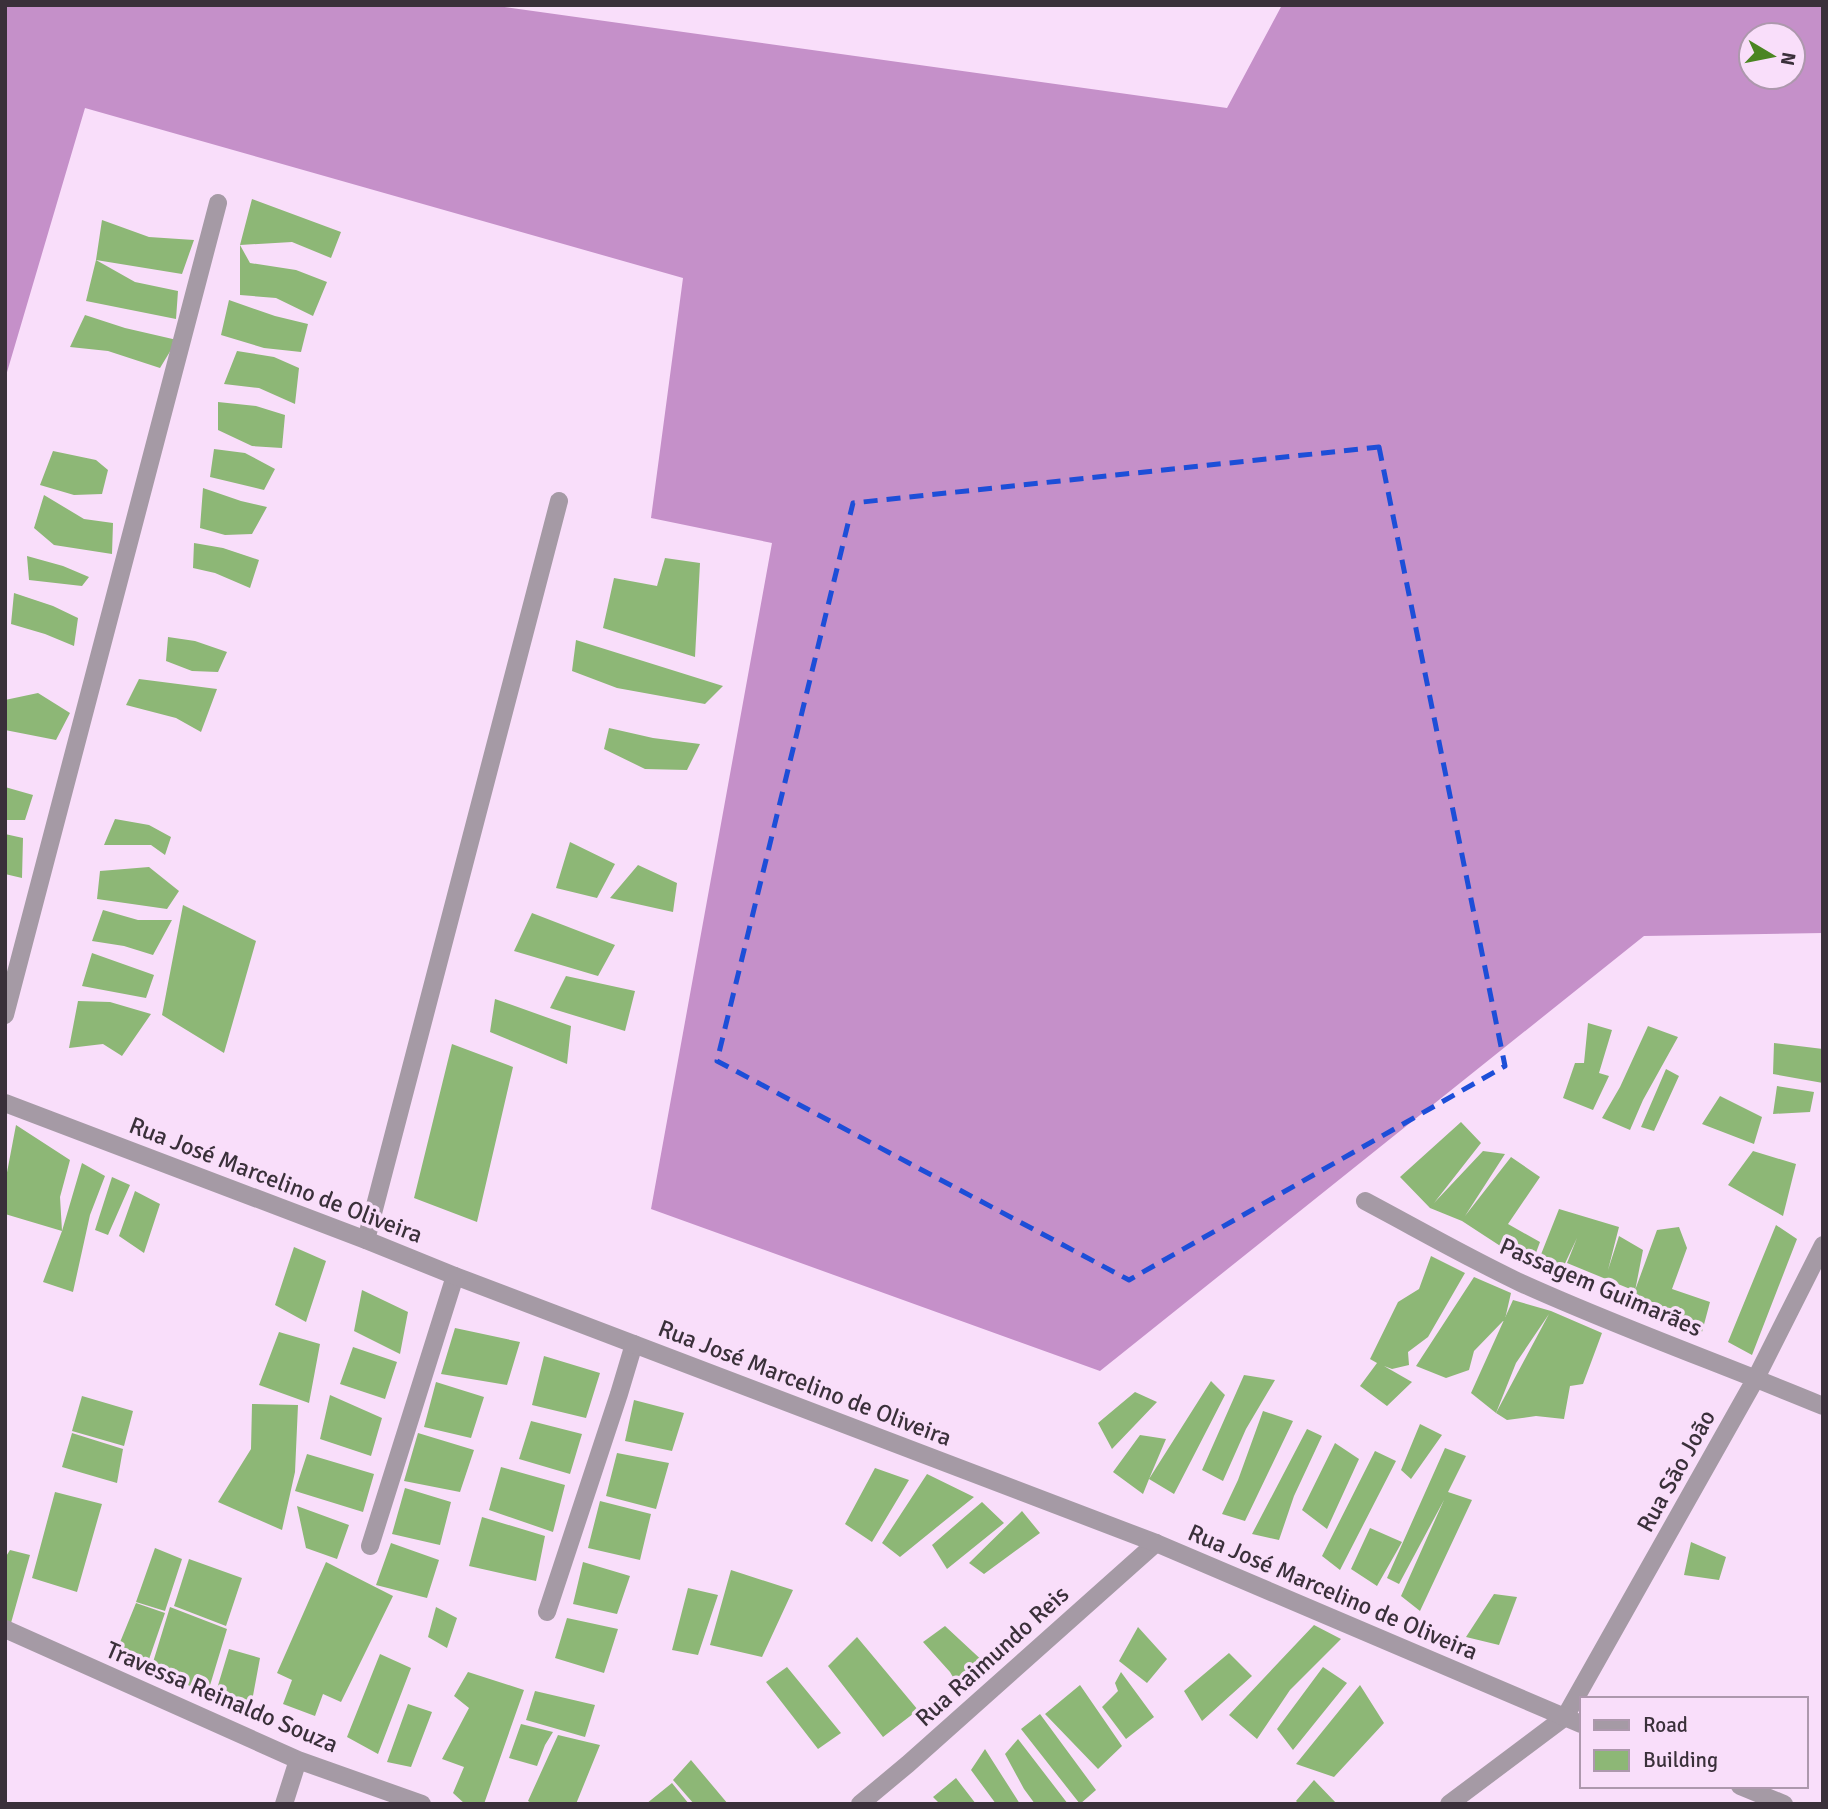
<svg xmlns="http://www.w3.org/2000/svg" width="1828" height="1809" viewBox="0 0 1828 1809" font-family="Signika,sans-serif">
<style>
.forest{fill:#c590c9;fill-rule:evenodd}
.building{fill:#8db776}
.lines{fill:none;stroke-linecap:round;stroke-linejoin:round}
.service{stroke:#a59aa5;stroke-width:18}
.minor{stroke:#a59aa5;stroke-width:18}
.tertiary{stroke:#a59aa5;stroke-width:18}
.marked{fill:none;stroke:#1d4ed8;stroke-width:5;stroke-dasharray:14 9;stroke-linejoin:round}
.labels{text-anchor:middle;stroke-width:7;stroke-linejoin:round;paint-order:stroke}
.street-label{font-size:24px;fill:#3a303a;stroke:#f9defa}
</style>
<rect width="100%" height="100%" fill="#f9defa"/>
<path class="forest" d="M5,5H490L1227,108L1282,5H1823V933L1644,936L1100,1371L651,1209L772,543L651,518L683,278L85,108L5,379ZM1751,35H1793V77H1751Z"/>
<path class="building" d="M252,199L341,232L331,258L292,242L240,245Z
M102,220L149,237L194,240L182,274L96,260L135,282L178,291L176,319L86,301L96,260Z
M240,245L250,263L296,270L327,282L313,316L276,298L240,295Z
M229,300L275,316L308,324L301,352L264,348L221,335Z
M85,315L125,328L177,340L160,368L108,351L70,347Z
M237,351L274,357L299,368L295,404L259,388L224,384Z
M218,402L256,406L285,415L282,448L252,446L218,430Z
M214,449L245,453L275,469L264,490L210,477Z
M53,451L96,460L108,470L102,494L74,495L40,485Z
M203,488L241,501L267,507L252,534L225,535L200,528Z
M44,495L84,519L113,523L112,554L54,545L34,528Z
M194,543L223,548L259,560L250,588L215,573L193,568Z
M27,556L63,566L89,577L82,586L29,580Z
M665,558L700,563L695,657L603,628L614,578L657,586Z
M14,593L53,606L78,618L74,646L45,634L11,624Z
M168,637L195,641L227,652L218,672L192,671L166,661Z
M576,640L723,686L705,704L617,688L572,671Z
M139,679L217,689L201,732L176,718L126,705Z
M38,693L70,713L56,740L5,730V700Z
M609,728L653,738L700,744L687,770L645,769L604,749Z
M5,787L33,795L25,820H5Z
M115,819L149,825L171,837L165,855L151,845H104Z
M5,834L23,838L22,878L5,874Z
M570,842L615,864L597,898L556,888Z
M638,865L677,883L673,912L610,898Z
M149,867L179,891L167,909L97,899L100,871Z
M183,905L256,941L224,1053L162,1015Z
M103,910L138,920H172L153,955L124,946L92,941Z
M532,913L615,945L598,976L514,951Z
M92,953L154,975L146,998L82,986Z
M566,976L635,991L625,1031L550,1008Z
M495,999L571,1026L567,1064L490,1032Z
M78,1001L110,1002L151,1014L122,1056L103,1044L69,1048Z
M1588,1023L1612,1030L1599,1073L1609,1076L1593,1110L1563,1098L1575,1063H1584Z
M1648,1026L1678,1037L1643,1100L1630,1130L1602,1118L1620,1087Z
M1774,1043L1823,1049V1083L1773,1074Z
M452,1044L513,1067L477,1222L414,1198Z
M1666,1069L1679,1076L1654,1131L1641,1127Z
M1777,1086L1814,1092L1810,1112L1773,1114Z
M1720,1096L1762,1117L1754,1144L1702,1124Z
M1461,1122L1481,1143L1434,1203L1483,1151L1505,1154L1465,1216L1511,1157L1540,1177L1508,1224L1540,1242L1531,1266L1462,1221L1430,1208L1400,1177Z
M16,1125L70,1160L60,1197L62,1231L82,1163L105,1176L90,1215L73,1292L43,1282L62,1231L5,1214V1183Z
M1753,1151L1796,1164L1783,1216L1728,1185Z
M112,1177L130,1185L108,1235L95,1230Z
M135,1191L160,1204L144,1253L119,1236Z
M1559,1209L1619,1227L1608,1270L1619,1236L1643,1250L1635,1291L1567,1263L1577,1238L1560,1274L1536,1267Z
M1776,1225L1797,1239L1752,1355L1728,1342Z
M1679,1227L1687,1248L1672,1289L1710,1302L1702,1332L1630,1304L1657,1230Z
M294,1247L326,1261L306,1322L275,1305Z
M1431,1256L1465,1273L1428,1337L1408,1352L1409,1365L1392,1369L1384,1366L1412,1382L1387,1406L1360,1386L1377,1363L1370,1359L1398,1302L1419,1289Z
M1474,1277L1511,1293L1505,1319L1474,1351L1469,1370L1446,1378L1416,1366Z
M362,1290L408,1312L400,1354L354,1331Z
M1513,1300L1551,1311L1602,1333L1583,1384L1570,1386L1564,1419L1536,1416L1507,1420L1496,1413L1549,1314L1516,1363L1496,1413L1471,1393Z
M455,1328L520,1342L507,1385L441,1374Z
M279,1332L320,1344L309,1403L259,1385Z
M353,1347L397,1362L385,1399L340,1384Z
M544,1356L600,1373L586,1418L532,1405Z
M1244,1375L1275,1380L1246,1429L1223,1481L1202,1470Z
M1211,1381L1225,1395L1174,1494L1149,1479L1143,1494L1113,1472L1140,1435L1166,1439L1149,1479Z
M436,1382L484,1397L471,1438L424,1427Z
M1135,1392L1157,1402L1112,1449L1098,1423Z
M330,1395L382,1418L371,1456L320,1439Z
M82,1396L133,1411L124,1446L72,1431Z
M634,1400L684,1413L672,1451L625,1441Z
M252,1404L298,1405L295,1472L282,1530L218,1502L251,1449Z
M1263,1411L1293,1421L1245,1521L1222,1514L1238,1480Z
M531,1421L582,1434L570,1474L519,1459Z
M1420,1424L1442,1435L1411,1479L1401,1470Z
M1307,1429L1322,1436L1294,1496L1279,1540L1252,1534Z
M72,1433L123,1449L117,1483L62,1467Z
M418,1433L474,1450L460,1492L404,1481Z
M1335,1443L1359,1459L1327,1529L1302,1510Z
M1445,1448L1466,1456L1448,1492L1472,1500L1420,1611L1401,1596L1444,1500L1399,1584L1387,1578Z
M1375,1451L1396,1461L1340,1570L1322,1556Z
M617,1453L669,1463L656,1509L606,1496Z
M307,1454L374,1474L363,1512L295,1491Z
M501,1467L565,1485L553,1532L489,1510Z
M875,1468L909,1480L872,1542L845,1524Z
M927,1474L974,1497L900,1557L882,1543Z
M405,1488L451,1502L440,1545L392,1534Z
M55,1492L102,1504L77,1592L32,1578Z
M600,1501L651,1514L640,1560L588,1548Z
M982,1502L1004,1523L947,1569L932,1545Z
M297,1506L349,1525L337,1559L306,1548Z
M1022,1511L1040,1533L984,1574L969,1563Z
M482,1517L545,1536L536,1581L469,1566Z
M1370,1528L1402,1542L1377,1586L1351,1569Z
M1691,1542L1726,1557L1719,1580L1684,1575Z
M391,1543L439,1560L427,1598L376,1585Z
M155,1548L182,1559L165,1611L136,1602Z
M10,1550L30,1555L11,1623L5,1621V1558Z
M189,1559L242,1578L226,1626L174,1606Z
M326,1562L393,1596L341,1702L323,1694L315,1716L283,1704L292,1680L277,1673Z
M583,1562L630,1576L617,1614L573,1604Z
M731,1570L793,1590L762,1657L710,1645Z
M688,1588L718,1595L698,1655L672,1650Z
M1494,1594L1517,1597L1499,1645L1466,1637Z
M136,1603L165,1613L146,1668L114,1657Z
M170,1607L227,1629L208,1692L150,1672Z
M436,1607L457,1618L447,1648L428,1637Z
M567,1618L618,1629L604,1673L555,1658Z
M1314,1625L1341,1639L1290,1690L1257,1739L1229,1715Z
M945,1626L987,1665L961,1691L950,1672L923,1642Z
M1138,1627L1167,1659L1147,1683L1119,1661Z
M857,1637L918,1710L883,1737L828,1666Z
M229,1649L260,1658L252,1701L216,1692Z
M1229,1653L1252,1676L1202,1721L1184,1691Z
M380,1654L411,1668L378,1754L347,1737Z
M787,1667L841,1733L818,1749L766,1682Z
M1323,1667L1347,1683L1293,1750L1277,1729Z
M468,1672L524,1690L484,1804H465L453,1793L464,1767L442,1759L469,1708L454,1696Z
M1121,1672L1154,1717L1126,1739L1102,1707L1118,1691L1115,1683Z
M1080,1685L1122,1746L1098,1769L1045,1714Z
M1360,1685L1384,1723L1334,1777L1296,1764Z
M535,1691L595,1705L585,1737L526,1720Z
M408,1704L432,1712L411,1767L387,1762Z
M1040,1714L1096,1790L1080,1804L1021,1729Z
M521,1724L553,1732L545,1745L537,1766L509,1758Z
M558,1735L600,1745L576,1804H533L528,1801Z
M1018,1739L1068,1804H1035L1024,1789L1005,1754Z
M985,1749L1020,1804H996L971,1770Z
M691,1760L728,1804H694L673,1780Z
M956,1778L976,1804H940L933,1797Z
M1314,1780L1337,1804H1299L1296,1801Z
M672,1783L689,1804H646Z"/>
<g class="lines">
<path class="service" d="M5,1015L218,203
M366,1240L559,501
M370,1546L455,1276
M547,1612L619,1394L634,1344"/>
<path class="minor" d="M1365,1201C1416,1228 1468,1258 1521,1283C1620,1328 1722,1364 1823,1406
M5,1629L298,1760L422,1804
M284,1804L298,1760
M860,1804L908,1764L1156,1543
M1449,1804L1565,1717L1756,1378L1823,1245"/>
<path class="tertiary" d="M5,1103L366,1240L455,1276L1156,1543L1581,1724
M1740,1786L1784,1804"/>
</g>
<path class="marked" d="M1379,447L1505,1066L1129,1280L717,1061L853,503Z"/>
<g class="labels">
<g class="street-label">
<text transform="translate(276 1180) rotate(21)" y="8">Rua José Marcelino de Oliveira</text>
<text transform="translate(1601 1287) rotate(23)" y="8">Passagem Guimarães</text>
<text transform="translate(805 1383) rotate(21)" y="8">Rua José Marcelino de Oliveira</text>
<text transform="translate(1676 1471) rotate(-61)" y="8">Rua São João</text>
<text transform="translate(1333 1592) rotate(23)" y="8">Rua José Marcelino de Oliveira</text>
<text transform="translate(992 1656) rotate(-42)" y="8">Rua Raimundo Reis</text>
<text transform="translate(222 1697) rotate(23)" y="8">Travessa Reinaldo Souza</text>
</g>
</g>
<rect width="1828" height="1809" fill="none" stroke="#3a303a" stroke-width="14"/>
<rect x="1580" y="1697" width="228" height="91" fill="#f9defa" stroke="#ad98ad" stroke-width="2"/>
<rect x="1594" y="1720" width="35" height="10" fill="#a59aa5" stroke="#ad98ad" stroke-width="2"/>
<text x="1643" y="1732" font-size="21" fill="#3a303a">Road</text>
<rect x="1594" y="1750" width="35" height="21" fill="#8db776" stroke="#ad98ad" stroke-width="2"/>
<text x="1643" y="1767" font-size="21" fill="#3a303a">Building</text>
<g transform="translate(1772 56) rotate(100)"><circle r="33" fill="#f9defa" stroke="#ad98ad" stroke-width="2"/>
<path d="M0-5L12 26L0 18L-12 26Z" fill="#4b8522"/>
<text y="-10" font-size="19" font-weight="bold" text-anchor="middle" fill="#3a303a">N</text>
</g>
</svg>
